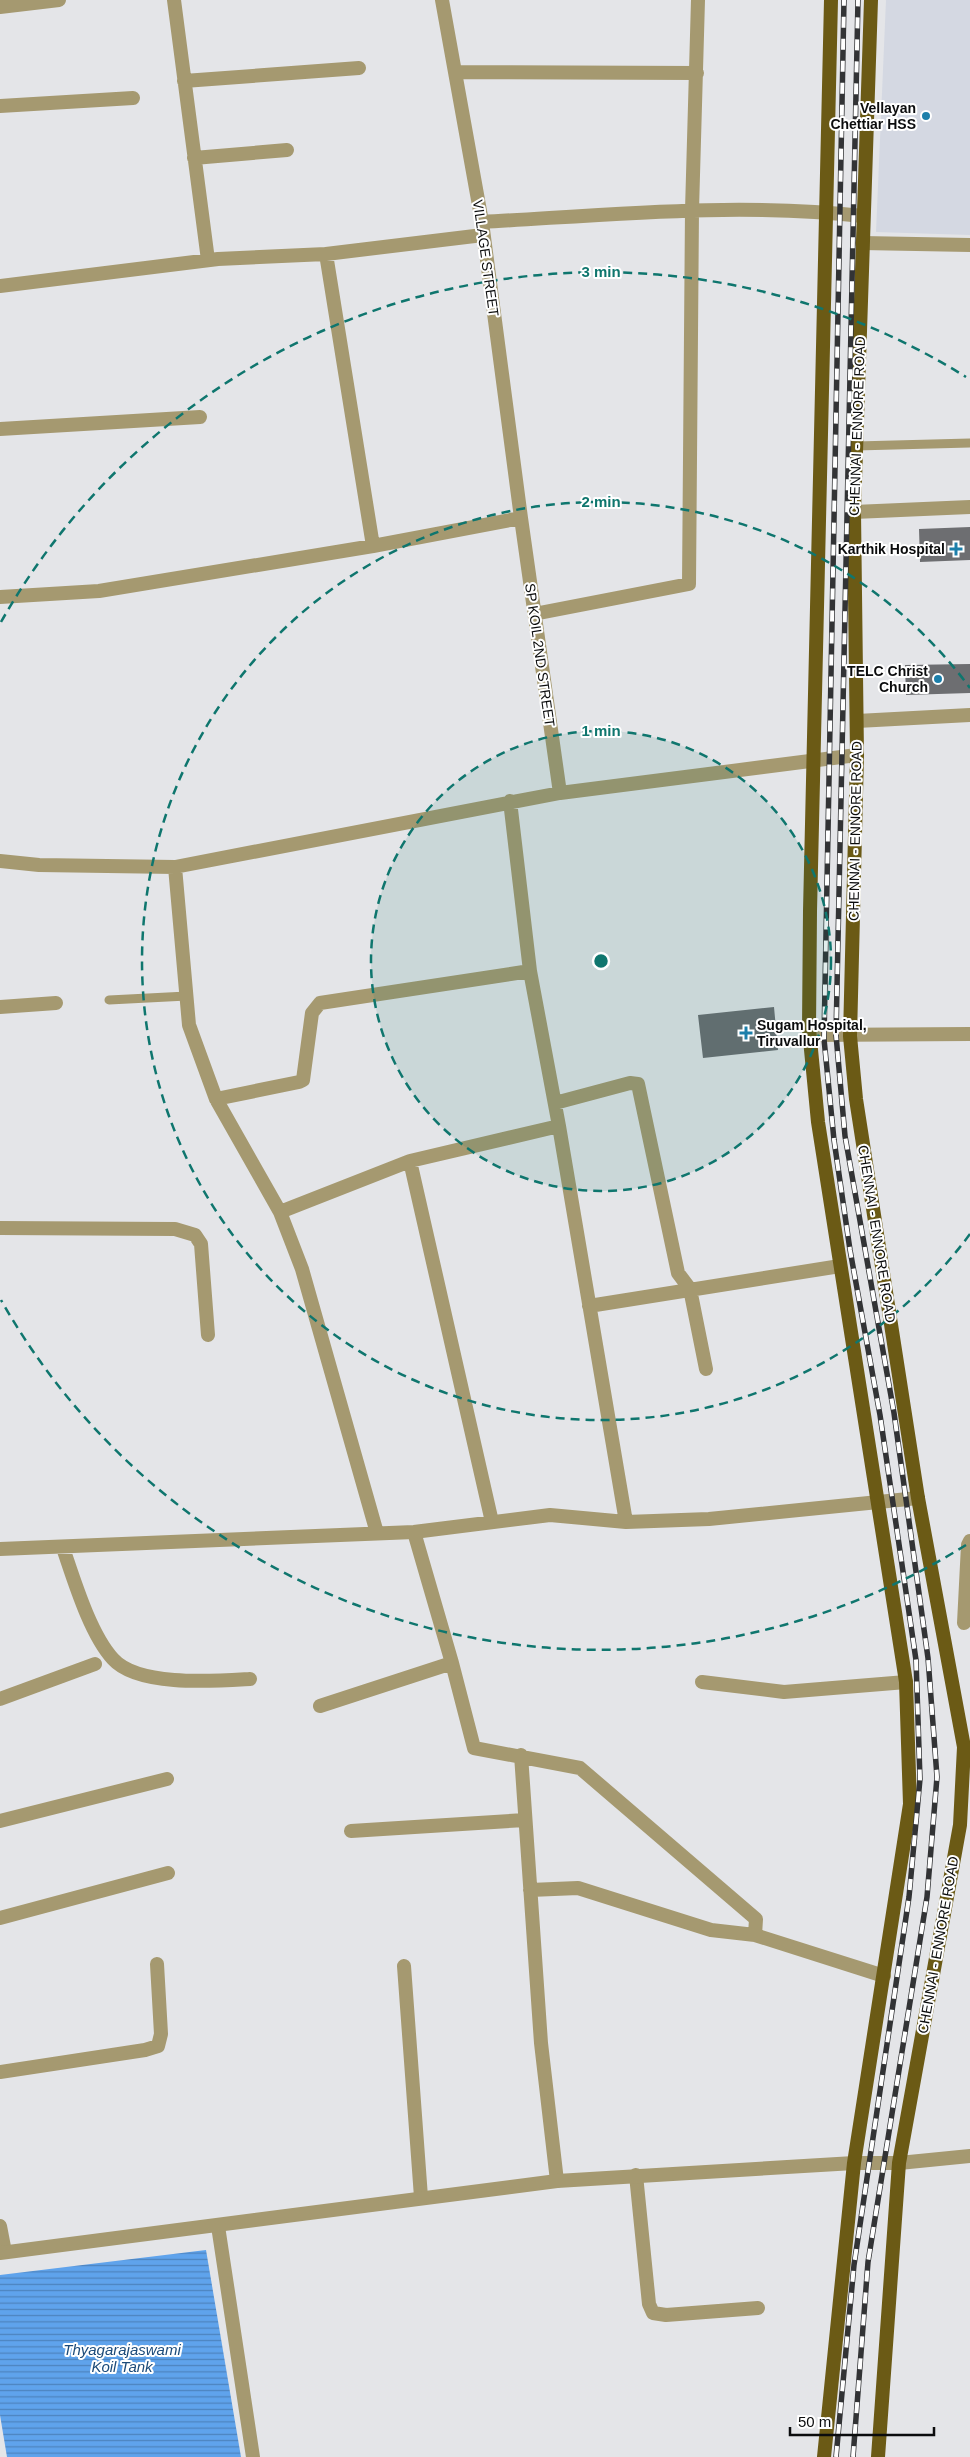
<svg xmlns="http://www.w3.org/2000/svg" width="970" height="2457" viewBox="0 0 970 2457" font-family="Helvetica,sans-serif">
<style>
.built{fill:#d4d8e2}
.water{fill:url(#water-rules)}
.building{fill:#6d6e71}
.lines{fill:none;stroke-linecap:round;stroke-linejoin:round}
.service{stroke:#a59970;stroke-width:9}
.minor{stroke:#a59970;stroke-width:14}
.tertiary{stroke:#a59970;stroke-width:14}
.primary{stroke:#6b5a15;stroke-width:14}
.rail-casing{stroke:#323335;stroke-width:5.5}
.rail{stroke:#fff;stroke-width:4;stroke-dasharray:11;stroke-linecap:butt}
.ring{fill:none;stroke:#0f766e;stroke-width:2.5;stroke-dasharray:9 6}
.poi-dot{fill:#1c7faa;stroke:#fff;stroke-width:2}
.labels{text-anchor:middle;stroke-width:4;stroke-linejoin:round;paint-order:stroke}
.poi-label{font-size:14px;font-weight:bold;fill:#0b0c0d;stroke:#fff;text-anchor:end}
.street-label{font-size:14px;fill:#0b0c0d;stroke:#fff}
.water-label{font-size:15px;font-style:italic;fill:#1c4b7a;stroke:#fff}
.centre{fill:#0f766e;stroke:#fff;stroke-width:2.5}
.ring-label{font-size:15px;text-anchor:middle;font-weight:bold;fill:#0f766e;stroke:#fff;stroke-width:4;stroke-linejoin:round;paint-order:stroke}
</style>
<defs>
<pattern id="water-rules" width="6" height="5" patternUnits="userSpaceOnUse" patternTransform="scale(1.25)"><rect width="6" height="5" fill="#5fa3ec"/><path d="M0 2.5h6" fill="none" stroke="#4d83be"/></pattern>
</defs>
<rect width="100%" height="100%" fill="#e4e5e8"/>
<path class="built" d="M886,0H970V235L876,232Z"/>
<path class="water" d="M206,2250L241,2457H7L0,2415V2275Z"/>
<path class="building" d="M970,527V560L920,562L919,529Z
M970,664V693L906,695L905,665Z
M774,1007L778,1050L703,1058L698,1015Z"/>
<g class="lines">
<path class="service" d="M856,446L970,443
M109,1000L187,996"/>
<path class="minor" d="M174,0L208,260
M442,0L482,222L521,518L560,793
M0,7L59,0
M456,72L697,73
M184,81L359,68
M0,106L133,98
M194,158L287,150
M482,222C608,215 737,202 863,216
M862,243L970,245
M326,254L373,546
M0,286L218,259L326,254L483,235
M0,429L200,417
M854,512L970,507
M0,597L99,591L373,546L521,518
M534,614L689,584L692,210L698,0
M857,721L970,715
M510,801L530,971L559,1126L626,1522
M0,861L39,865L175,867L560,793L857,755
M175,867L189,1025L216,1099L280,1212L302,1269L377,1533
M0,1007L56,1003
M810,1035L970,1034
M216,1099L299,1082L303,1080L312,1013L320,1003L530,971
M555,1103L630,1083L638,1084L678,1273L690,1289L706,1369
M410,1161L492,1522
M280,1212L410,1161L559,1126
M0,1228L175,1229L195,1235L201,1244L208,1335
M589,1306L840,1266
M414,1532L452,1663L474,1748L580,1768L756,1919L755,1935L884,1976
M63,1548C74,1580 90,1634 113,1659C138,1687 215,1681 250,1679
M0,1549L414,1532L550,1515L626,1522L709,1519L918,1498
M964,1623L968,1545L970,1541
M702,1682L784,1692L906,1682
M0,1699L95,1664
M320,1706L452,1663
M521,1755L541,2043L557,2181
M0,1821L167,1779
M351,1831L525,1820
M530,1890L578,1888L711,1930L755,1935
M0,1918L168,1873
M404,1966L421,2197
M0,2072L145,2050L158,2046L161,2034L157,1964
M636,2175L649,2304L653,2313L666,2315L758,2308
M0,2226L5,2252
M218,2226L253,2457"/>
<path class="tertiary" d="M0,2253L557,2181L854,2163H899L970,2156"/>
<path class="primary" d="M871,0L854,512L857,755L850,1036L856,1099L918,1498L964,1747L960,1825L899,2163L878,2457
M824,2457L854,2163L910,1804L906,1682L818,1122L809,1029L810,911L831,0"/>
<defs>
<path id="rail" d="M836,2457L854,2265L909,1897L920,1779L916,1660L880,1415L850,1250L834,1140L824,1039L844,0
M853,2457L868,2262L927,1897L937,1777L928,1658L894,1413L845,1136L836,1035L858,0"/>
</defs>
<use href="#rail" class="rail-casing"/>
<use href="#rail" class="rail"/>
</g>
<circle cx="601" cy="961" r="230" fill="#0f766e" fill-opacity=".12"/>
<g class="ring">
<circle cx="601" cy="961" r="230"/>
<path d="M970 1234A459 459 0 1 1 970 688"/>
<path d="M966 1545A689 689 0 0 1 1 1300M1 622A689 689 0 0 1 966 377"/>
</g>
<g class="poi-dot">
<circle cx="926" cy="116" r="5"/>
<path d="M953.5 541.5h5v5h5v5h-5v5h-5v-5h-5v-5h5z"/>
<circle cx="938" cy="679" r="5"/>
<path d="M743.5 1025.5h5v5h5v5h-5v5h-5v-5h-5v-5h5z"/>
</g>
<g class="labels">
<g class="poi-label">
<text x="916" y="113">Vellayan<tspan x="916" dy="16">Chettiar HSS</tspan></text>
<text x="945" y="554">Karthik Hospital</text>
<text x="928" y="676">TELC Christ<tspan x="928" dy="16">Church</tspan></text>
<text x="757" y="1030" text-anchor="start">Sugam Hospital,<tspan x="757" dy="16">Tiruvallur</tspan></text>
</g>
<g class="street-label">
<text transform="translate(486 258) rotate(82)" y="5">VILLAGE STREET</text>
<text transform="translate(857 426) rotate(-88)" y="5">CHENNAI - ENNORE ROAD</text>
<text transform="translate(540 655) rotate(82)" y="5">SP KOIL 2ND STREET</text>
<text transform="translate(855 831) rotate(-89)" y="5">CHENNAI - ENNORE ROAD</text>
<text transform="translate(877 1234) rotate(81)" y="5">CHENNAI - ENNORE ROAD</text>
<text transform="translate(938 1945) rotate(-80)" y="5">CHENNAI - ENNORE ROAD</text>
</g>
<g class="water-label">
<text x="122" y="2355">Thyagarajaswami<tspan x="122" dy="17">Koil Tank</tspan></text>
</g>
</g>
<circle cx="601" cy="961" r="8" class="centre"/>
<g class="ring-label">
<text x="601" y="277">3 min</text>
<text x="601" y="507">2 min</text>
<text x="601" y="736">1 min</text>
</g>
<path d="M790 2427v8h144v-8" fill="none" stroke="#0b0c0d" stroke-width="2.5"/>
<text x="798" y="2427" font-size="15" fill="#0b0c0d" stroke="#ffffff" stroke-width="4" paint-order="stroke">50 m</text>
</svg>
